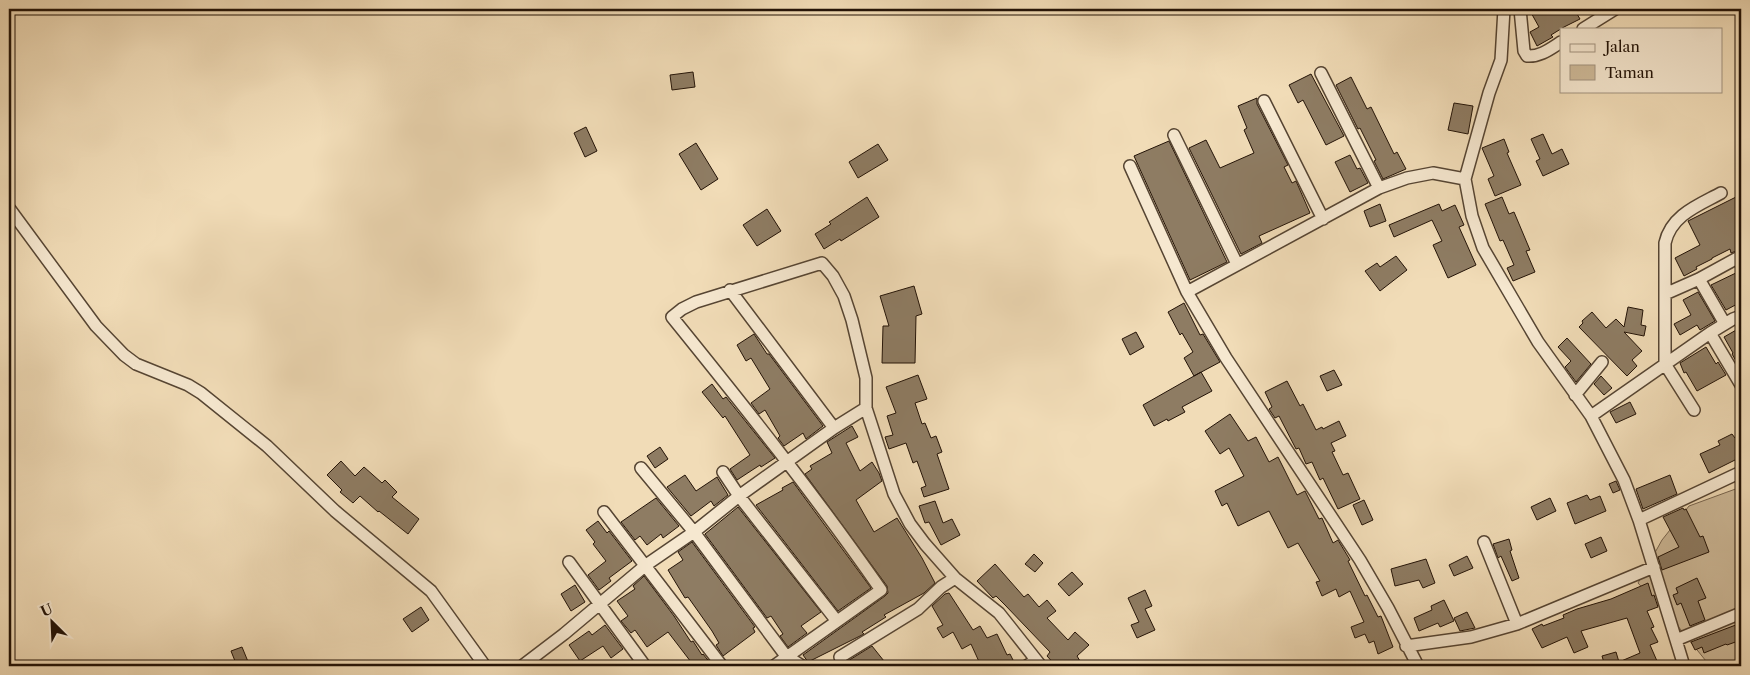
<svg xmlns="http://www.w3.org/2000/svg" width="1750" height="675" viewBox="0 0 1750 675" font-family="'Libre Caslon Text',serif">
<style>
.green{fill:#ceba99;stroke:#786650}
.building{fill:#8e7c63;stroke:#231307}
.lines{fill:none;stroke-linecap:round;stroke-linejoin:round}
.lane-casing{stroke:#564533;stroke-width:8}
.street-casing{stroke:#564533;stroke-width:14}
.lane{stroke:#f6e8d0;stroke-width:5.5}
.street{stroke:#f6e8d0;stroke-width:11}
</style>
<rect width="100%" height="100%" fill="#f1dcb7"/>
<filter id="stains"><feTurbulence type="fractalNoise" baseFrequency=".004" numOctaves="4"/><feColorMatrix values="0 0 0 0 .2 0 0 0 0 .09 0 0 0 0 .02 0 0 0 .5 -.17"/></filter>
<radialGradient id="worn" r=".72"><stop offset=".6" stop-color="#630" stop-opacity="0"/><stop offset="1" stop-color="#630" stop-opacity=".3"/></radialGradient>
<path class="green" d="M1741,487V666H1710L1677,625L1638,583L1662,540L1689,506Z"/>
<path class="building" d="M1529,9H1574L1580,19L1564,27L1551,35L1553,37L1537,46L1530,32L1539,27Z
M693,72L695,87L672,90L670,75Z
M1311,74L1344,136L1326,145L1303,100L1298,103L1289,85Z
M1351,77L1367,109L1371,107L1394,154L1397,152L1406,169L1383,179L1374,161L1376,160L1360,128L1358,129L1336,85Z
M1257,98V104L1288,165L1284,167L1292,183L1296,181L1310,213L1259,236L1262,243L1241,254L1189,148L1206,140L1220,168L1254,153L1244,130L1247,128L1238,106Z
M1454,103L1473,106L1468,134L1448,130Z
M586,127L597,151L585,157L574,133Z
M1543,134L1552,154L1562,149L1569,164L1543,176L1536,161L1540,159L1531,139Z
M1504,139L1509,152L1507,153L1521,185L1495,196L1488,179L1494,176L1482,148Z
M1169,141L1227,262L1190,280L1134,156Z
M696,143L718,179L701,190L679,154Z
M878,144L888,160L858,178L849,162Z
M1350,155L1357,169L1360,168L1368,183L1350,192L1335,162Z
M867,197L879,217L841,241L840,239L824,249L815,234L831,224L829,222Z
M1502,197L1509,214L1514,212L1530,250L1526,251L1535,272L1513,281L1507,268L1514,265L1503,240L1500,241L1485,204Z
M1736,197L1741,208V249L1731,253L1730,249L1712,258V259L1696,267L1697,269L1684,276L1675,258L1700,245L1688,221Z
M1380,204L1386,221L1370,227L1364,211Z
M1439,204L1442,211L1455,205L1464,225L1459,227L1476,265L1448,278L1433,245L1442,241L1432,220L1394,237L1389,225Z
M767,209L781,231L757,246L743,225Z
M1396,256L1407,270L1380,291L1365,271L1377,263L1380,267Z
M1741,264V302L1726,310L1711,285L1740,271L1738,266Z
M914,286L922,314L916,316L915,363H882L883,326H889L880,296Z
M1698,292L1715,321L1700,330L1697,325L1680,335L1674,324L1691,315L1683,300Z
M1184,303L1200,335L1203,334L1220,362L1194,376L1184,358L1193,352L1182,333L1180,335L1168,312Z
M1628,307L1643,310L1641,325L1646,326L1644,336L1624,332L1642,351L1632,360L1637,366L1627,376L1579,327L1583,323L1582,321L1592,312L1606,328L1616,319L1624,327Z
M1738,329L1741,334V368H1740L1732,354L1733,353L1724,337Z
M1136,332L1144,347L1130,355L1122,339Z
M754,334L767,354H769L823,426L806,439L803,433L784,446L778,438L780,436L765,410L759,414L751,403L770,389L751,358L746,361L737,345Z
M1567,338L1591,364L1576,382L1565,367L1571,361L1558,347Z
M1706,347L1716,364L1718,362L1726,375L1697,391L1686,372L1684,373L1680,363Z
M1334,370L1342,385L1327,391L1320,376Z
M1201,372L1212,391L1182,407L1185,412L1168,421L1167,419L1154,426L1143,405Z
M918,375L927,399L915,403L922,424L925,423L931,438L936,436L942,452L937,454L949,489L924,497L921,488L926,486L917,461L913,463L906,443L889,449L885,437L893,435L887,416L896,413L886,387Z
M1601,376L1612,388L1604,395L1594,384Z
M1287,381L1300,406L1303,404L1316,430L1322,427L1323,429L1339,421L1346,436L1331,443L1335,451L1332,452L1343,475L1348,473L1360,499L1338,509L1323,478L1320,480L1312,462L1306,464L1299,448L1296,449L1279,416L1275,418L1269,409L1272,407L1265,392Z
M712,384L723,399L726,397L775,458L761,467L760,465L737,480L730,469L750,455L725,416L723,418L702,392Z
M1630,402L1636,414L1616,423L1610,412Z
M1230,414L1248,441L1256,437L1269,462L1278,457L1297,495L1305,491L1319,519L1322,518L1333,543L1338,540L1350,560L1348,561L1365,596L1367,595L1378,617L1381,616L1393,647L1378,654L1374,641L1369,643L1365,634L1355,638L1351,627L1364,622L1350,591L1339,597L1336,589L1322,596L1316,582L1320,581L1298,543L1288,548L1269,511L1238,526L1227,503L1222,506L1215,491L1244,476L1229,448L1220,454L1205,431Z
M852,426L858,437L846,443L860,471L872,462L879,473L882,481L856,500L874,532L897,518L922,558L935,583L924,593L884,615L886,617L862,632L864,634L808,662L803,655L885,596L888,593L887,586L805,474L812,469L810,466L832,453L827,442Z
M1732,434L1735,438L1741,435V457L1709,473L1700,454L1720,445L1718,441Z
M660,447L668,459L655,468L647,456Z
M341,461L355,476L364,467L382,483L385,480L397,492L392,497L419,519L408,534L379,511L378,512L360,496L353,503L340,492L342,490L327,475Z
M685,475L696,491L717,477L728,495L714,506L711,501L691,516L667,487Z
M1670,475L1677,494L1643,509L1636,489Z
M1616,481L1620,490L1613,493L1609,484Z
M793,482L871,588L838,611L756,505L783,490L782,488Z
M1587,495L1590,500L1600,496L1606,511L1575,524L1567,503Z
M656,498L679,526L663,538L661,534L647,545L640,536L635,540L621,522Z
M1550,498L1556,511L1537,520L1531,507Z
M1364,500L1373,520L1362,525L1353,505Z
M935,501L943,523L952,519L960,535L941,545L929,522L925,523L919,506Z
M738,507L821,612L801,626L807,633L788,647L780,636L783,634L771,616L767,618L705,534Z
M1683,508L1684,510L1686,509L1700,537L1703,536L1709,552L1662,570L1658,557L1679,547L1663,517Z
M598,521L607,533L609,531L632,561L609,578L611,581L599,590L588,575L606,561L593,544L595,542L586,530Z
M1601,537L1607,551L1591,558L1585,544Z
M1509,539L1512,550L1510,551L1519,578L1512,581L1501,556L1498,558L1493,544Z
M692,542L755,627L753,628L755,632L723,656L716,645L719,643L712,631L688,597L685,598L668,570L683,560L678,552Z
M1034,554L1043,563L1035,572L1025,564Z
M1467,556L1473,568L1454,576L1449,565Z
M1426,559L1435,583L1423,588L1419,580L1395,586L1391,569Z
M995,564L1024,597L1028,594L1039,607L1047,600L1056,611L1047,618L1068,640L1075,632L1089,645L1077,656L1083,666H1071L1067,661L1061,666H1056L1047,656L1050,652L1005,605L996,596L993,598L977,581Z
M1072,572L1083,584L1069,596L1058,584Z
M644,576L674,616L691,642L693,641L702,655L703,654L711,664L709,666H685L691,662L668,632L647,647L635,630L631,633L621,621L628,616L617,601L635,589L633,586Z
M1697,578L1706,598L1698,601L1705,620L1690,626L1681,603L1677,605L1673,595L1678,593L1676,588Z
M1648,583L1652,596L1654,595L1658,607L1647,611L1654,627L1651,628L1658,642L1650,645L1657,661L1645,666H1605L1602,656L1616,652L1619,662L1640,653L1627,618L1581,631L1588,647L1574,653L1567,637L1542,648L1532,629L1542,624L1543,626L1564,618L1563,615L1577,609L1611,599Z
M575,585L585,602L571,611L561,594Z
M1145,590L1152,606L1145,609L1155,630L1137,638L1131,625L1139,622L1128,598Z
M949,593L973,630L980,626L987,638L997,634L1007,655L1010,654L1016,666H981L971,644L962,649L953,632L943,638L937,628L943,625L932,606L945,594Z
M1444,600L1454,621L1440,627L1438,623L1419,631L1414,618L1432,610L1431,606Z
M421,607L429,620L412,632L403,619Z
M1467,612L1475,628L1460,631L1454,618Z
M1741,623V640L1727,645L1726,644L1704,653L1702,647L1695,650L1691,642Z
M605,625L623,649L611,658L603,646L580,661L569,645L589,631L592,635Z
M872,646L888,666H839L843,664Z
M242,647L249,664L243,666H237L231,651Z"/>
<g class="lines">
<defs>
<path id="lane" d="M1021,666L1034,658"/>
<path id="street" d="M1504,9L1501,60L1489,93L1465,179L1472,216L1483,248L1538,342L1591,416L1624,480L1639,520L1684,666
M1520,9L1524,51L1527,56C1540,57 1550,49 1561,42
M1583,29L1615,9
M1321,73L1379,188
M1264,101L1323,219
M1174,135L1237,264
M1130,166L1187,292L1226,358L1360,560L1388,608L1418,666
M9,208L96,326L124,355L136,364L188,385L201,393L267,446L335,511L431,591L485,666
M1699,279L1725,324
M730,290L834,428
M1187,292L1379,188L1407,178L1433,173L1465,179
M1665,294L1699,279L1741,256
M1710,333L1741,385
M1575,395L1602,362
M1694,410L1665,364V243C1671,215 1699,205 1721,193
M1591,416L1710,333L1733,319L1741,316
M641,468L694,532L786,656L802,666
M723,472L739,496L836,620
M604,512L722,666
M1639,520L1741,472
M1484,542L1517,624
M569,562L645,666
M1676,640L1741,613
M1406,646L1471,637L1517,624L1654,567
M840,657L918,609L941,587L955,578
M522,666L564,634L646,565L694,532L739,496L834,428L866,408
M774,666L881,590C815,495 744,406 672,317L682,309L696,302L822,263L833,276L844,296L852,320L866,378V408L894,494L910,524L925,544L955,578L999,613L1041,666"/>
</defs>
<use href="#lane" class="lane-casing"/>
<use href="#street" class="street-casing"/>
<use href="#lane" class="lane"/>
<use href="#street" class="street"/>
</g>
<rect width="1750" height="675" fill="none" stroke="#f1dcb7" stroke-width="30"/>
<rect x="10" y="10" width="1730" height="655" fill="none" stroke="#231307" stroke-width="2.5"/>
<rect x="15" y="15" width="1720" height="645" fill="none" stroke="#231307"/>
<rect x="1560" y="28" width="162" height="65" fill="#f6e8d0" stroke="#a29380"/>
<rect x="1570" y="44" width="25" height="8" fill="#f6e8d0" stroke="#a29380"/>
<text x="1605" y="52" font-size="15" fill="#231307">Jalan</text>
<rect x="1570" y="65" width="25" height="15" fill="#ceba99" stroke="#a29380"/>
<text x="1605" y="78" font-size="15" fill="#231307">Taman</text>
<g transform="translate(52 622) rotate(336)" stroke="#f6e8d0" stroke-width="4" paint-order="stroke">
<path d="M0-4L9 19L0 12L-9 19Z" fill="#231307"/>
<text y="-8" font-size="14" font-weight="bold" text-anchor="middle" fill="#231307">U</text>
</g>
<rect width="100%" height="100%" filter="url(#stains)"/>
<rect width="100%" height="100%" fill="url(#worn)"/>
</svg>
